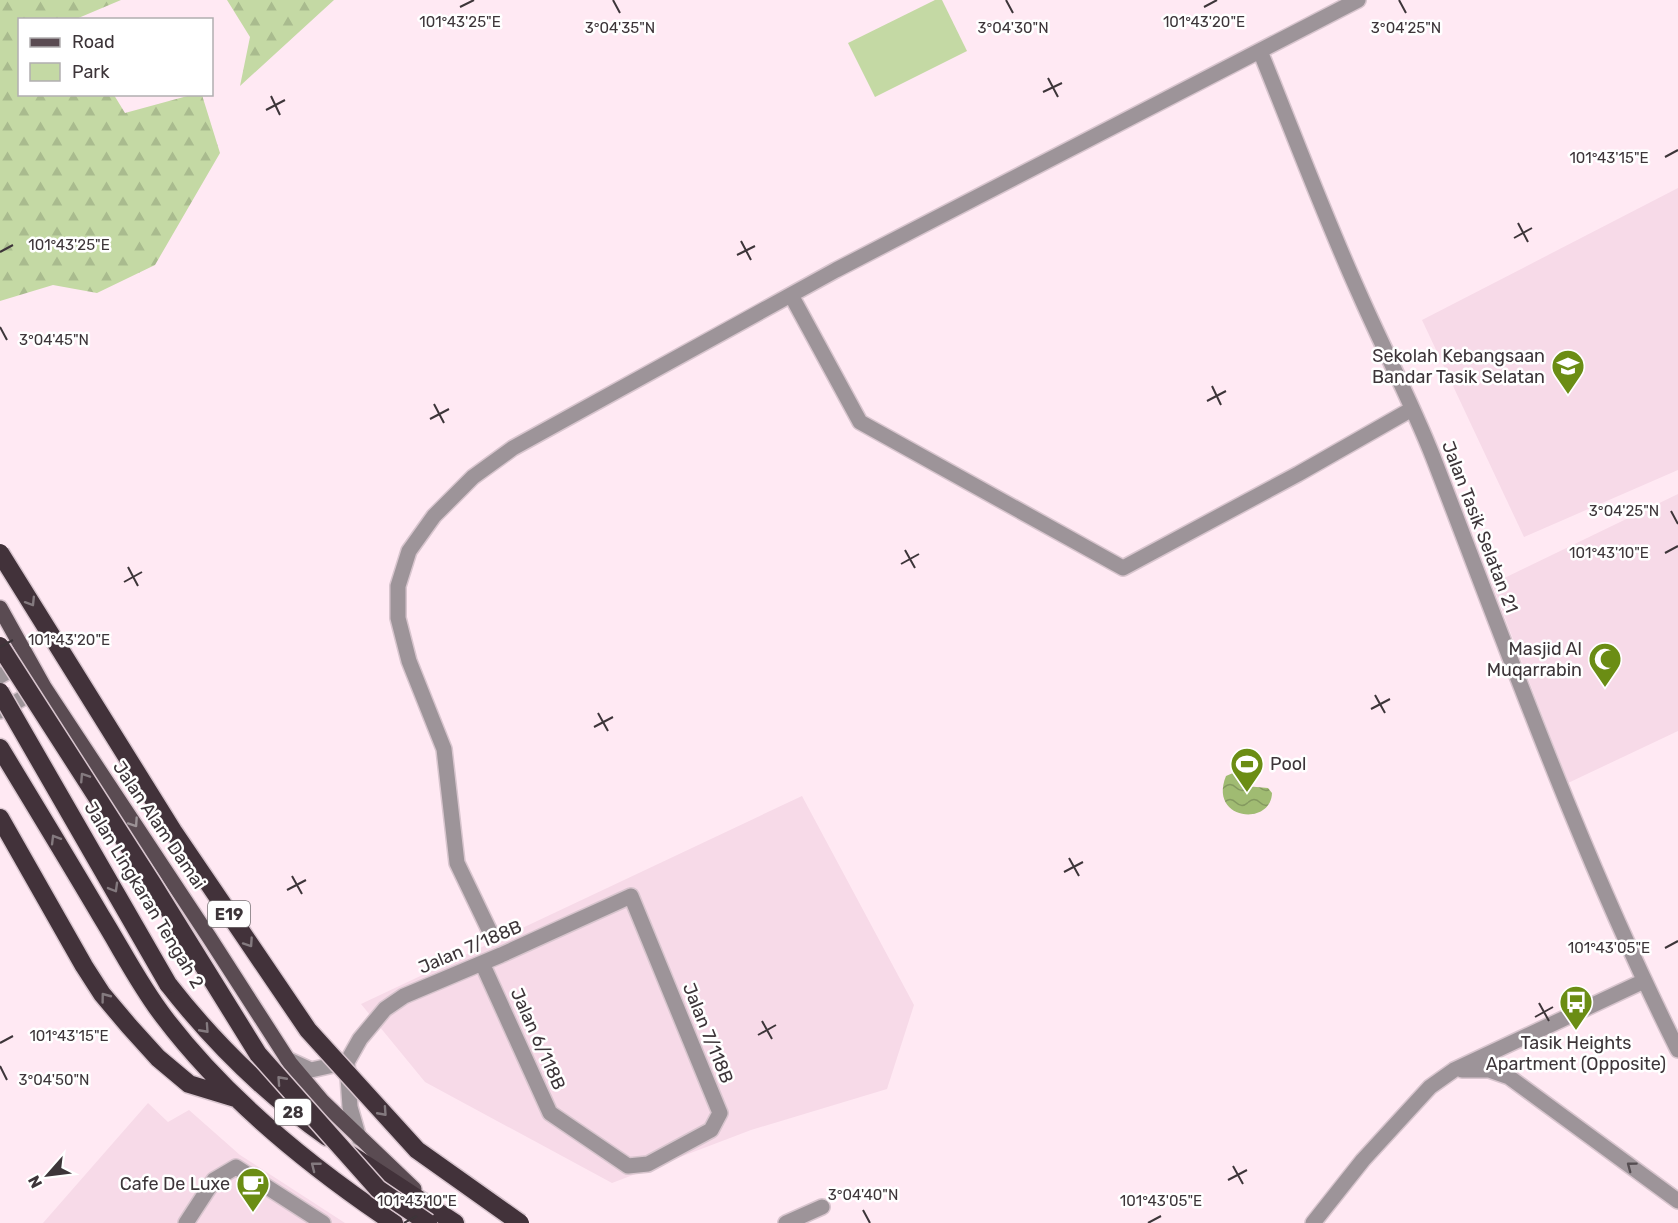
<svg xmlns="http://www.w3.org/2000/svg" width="1678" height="1223" viewBox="0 0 1678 1223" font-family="Rubik,sans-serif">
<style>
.built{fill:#f7dae8}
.green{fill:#c4d9a4}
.forest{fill:url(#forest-firs)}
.water{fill:url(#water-waves)}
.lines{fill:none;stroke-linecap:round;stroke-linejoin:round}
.minor-casing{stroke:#d8c5ce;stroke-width:18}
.major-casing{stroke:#d8c5ce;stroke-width:18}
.highway-casing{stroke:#d8c5ce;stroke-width:21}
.minor{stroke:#9d9499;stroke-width:15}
.major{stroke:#5a4b52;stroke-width:15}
.highway{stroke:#42323a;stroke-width:18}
.highway-bridge-casing{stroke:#d8c5ce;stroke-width:21;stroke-linecap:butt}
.highway-bridge{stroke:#42323a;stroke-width:18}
.oneway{stroke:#847a7f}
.oneway2{stroke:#9c9397}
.oneway3{stroke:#554d51}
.ticks{fill:none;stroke:#3d3539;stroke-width:2}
.labels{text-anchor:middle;stroke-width:5;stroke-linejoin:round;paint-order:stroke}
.shield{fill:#fff;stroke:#777274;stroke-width:1.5}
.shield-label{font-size:16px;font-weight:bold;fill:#3d3539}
.poi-label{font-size:18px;fill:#3d3539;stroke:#fff;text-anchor:end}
.street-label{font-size:18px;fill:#3d3539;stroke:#fff}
.ticks-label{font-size:15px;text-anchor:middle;fill:#3d3539;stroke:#fff;stroke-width:5;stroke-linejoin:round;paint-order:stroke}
</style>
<defs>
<pattern id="forest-firs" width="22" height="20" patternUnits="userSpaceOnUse" patternTransform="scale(1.5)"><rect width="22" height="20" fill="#c4d9a4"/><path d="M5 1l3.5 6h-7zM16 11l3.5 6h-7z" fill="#a9bb8e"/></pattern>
<pattern id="water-waves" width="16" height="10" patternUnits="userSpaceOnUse" patternTransform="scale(1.5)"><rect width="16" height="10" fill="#a0bb72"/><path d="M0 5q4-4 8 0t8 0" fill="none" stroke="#84995f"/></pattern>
</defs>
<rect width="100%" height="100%" fill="#ffe9f3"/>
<path class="built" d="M1678,188V470L1524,537L1422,320Z
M1678,494V731L1568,783L1492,584Z
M802,796L914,1005L887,1089L751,1130L612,1183L425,1082L361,1004Z
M148,1103L168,1122L189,1110L240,1155L345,1223H43Z"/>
<path class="green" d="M935,0H942L967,51L875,97L848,43Z"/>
<path class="forest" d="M0,0H121L76,19L20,20V94L114,95L125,113L191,95H202L220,153L155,265L97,293L53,285L0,301Z
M227,0H334L240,86L250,37Z"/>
<path class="water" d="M1233,773L1237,775L1245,786L1268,788L1272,793C1271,827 1208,820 1226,776Z"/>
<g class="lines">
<defs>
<path id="minor" d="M1260,51C1293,132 1323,213 1359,293C1383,348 1411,401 1433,457C1510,656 1582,858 1678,1050
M791,295L860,422L1123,568L1298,474L1412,409
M0,676L24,663
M0,711L41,688
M491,934L457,863L444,749L409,661L398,618V586L409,551L434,516L473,477L513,448L836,270L1358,0
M287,1059L311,1070L347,1062
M1462,1070H1489L1509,1077L1678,1201
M359,1138L350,1107L347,1062L360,1039L385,1009L404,996L501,955L631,896L720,1113L711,1130L648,1164L628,1166L550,1113L482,963
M186,1223L214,1180L236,1167L323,1223
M786,1223L822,1207
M1313,1223L1363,1160L1430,1087L1454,1070L1644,981"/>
<path id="major" d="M0,608L44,687L209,937L290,1063L323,1102L414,1189"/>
<path id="highway" d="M0,748C34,804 68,860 101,916C122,950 140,986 164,1017C226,1099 309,1166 394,1223
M0,818L84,966L102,994L129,1026L158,1058L189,1084L235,1098
M168,984C214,1043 266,1094 327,1137
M351,1155L455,1223"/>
</defs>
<use href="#minor" class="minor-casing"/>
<use href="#major" class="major-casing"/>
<use href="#highway" class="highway-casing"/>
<use href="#minor" class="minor"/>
<use href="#major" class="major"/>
<use href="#highway" class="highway"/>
<defs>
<path id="highway-bridge" d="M0,553L173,831L308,1030L417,1150L520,1223
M0,646L152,883L258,1054L378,1189L428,1223
M0,692L168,984"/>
</defs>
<use href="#highway-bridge" class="highway-bridge-casing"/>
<use href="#highway-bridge" class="highway-bridge"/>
</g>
<defs><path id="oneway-chevron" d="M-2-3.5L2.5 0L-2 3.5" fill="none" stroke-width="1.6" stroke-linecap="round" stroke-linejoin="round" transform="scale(1.5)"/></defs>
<g class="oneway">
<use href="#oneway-chevron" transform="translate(31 602) rotate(58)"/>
<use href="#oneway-chevron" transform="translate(84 777) rotate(-123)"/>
<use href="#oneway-chevron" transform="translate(55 839) rotate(-121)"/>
<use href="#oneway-chevron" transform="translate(114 888) rotate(60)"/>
<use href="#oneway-chevron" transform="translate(249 943) rotate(56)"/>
<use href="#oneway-chevron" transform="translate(105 997) rotate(-127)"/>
<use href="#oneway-chevron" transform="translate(205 1029) rotate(48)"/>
<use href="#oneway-chevron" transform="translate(281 1080) rotate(-132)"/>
<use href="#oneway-chevron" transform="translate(383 1112) rotate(48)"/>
<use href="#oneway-chevron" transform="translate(315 1166) rotate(-142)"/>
</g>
<use class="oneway2" href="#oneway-chevron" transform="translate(134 823) rotate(56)"/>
<use class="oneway3" href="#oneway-chevron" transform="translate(1631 1166) rotate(-143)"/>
<path class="ticks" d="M613,0L620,13M1006,0L1013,13M1399,0L1406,13M460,7L474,0M1204,7L1217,0M1048,78L1058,97M1043,92L1062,83M271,96L280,115M266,110L285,100M1665,157L1678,150M1518,223L1528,242M1514,238L1532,228M741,241L751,260M0,252L13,245M737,255L755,246M0,327L7,340M1212,386L1221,405M1207,401L1226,391M434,404L444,423M430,419L449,409M1671,511L1678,524M905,550L915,568M1665,553L1678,546M901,564L919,554M128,567L138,586M124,582L142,572M0,647L13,640M1375,695L1385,713M1371,709L1390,699M598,713L608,731M594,727L613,717M1069,858L1079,876M1064,872L1083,862M292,876L302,894M287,890L306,880M1665,948L1678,941M1539,1003L1549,1021M1535,1017L1553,1007M762,1021L772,1039M758,1035L776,1025M0,1043L13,1036M0,1066L7,1080M1233,1166L1243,1184M1228,1180L1247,1170M863,1210L870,1223M404,1223L417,1216M1148,1223L1161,1216"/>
<defs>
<symbol id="school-pin" viewBox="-11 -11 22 30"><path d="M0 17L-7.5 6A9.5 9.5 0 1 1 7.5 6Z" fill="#6b8d14" stroke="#fff"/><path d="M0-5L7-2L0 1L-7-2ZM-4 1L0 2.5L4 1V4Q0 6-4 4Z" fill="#fff"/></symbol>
<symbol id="mosque-pin" viewBox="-11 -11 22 30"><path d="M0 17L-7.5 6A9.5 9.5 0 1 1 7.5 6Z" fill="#6b8d14" stroke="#fff"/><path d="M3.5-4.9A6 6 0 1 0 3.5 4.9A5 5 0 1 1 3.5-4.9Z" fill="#fff"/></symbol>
<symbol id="stadium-pin" viewBox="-11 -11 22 30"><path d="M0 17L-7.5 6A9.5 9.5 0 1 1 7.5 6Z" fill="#6b8d14" stroke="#fff"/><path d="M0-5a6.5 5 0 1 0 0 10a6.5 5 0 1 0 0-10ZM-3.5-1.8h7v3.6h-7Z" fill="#fff"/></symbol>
<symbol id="bus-pin" viewBox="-11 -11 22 30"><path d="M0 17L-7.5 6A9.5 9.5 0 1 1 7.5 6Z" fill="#6b8d14" stroke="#fff"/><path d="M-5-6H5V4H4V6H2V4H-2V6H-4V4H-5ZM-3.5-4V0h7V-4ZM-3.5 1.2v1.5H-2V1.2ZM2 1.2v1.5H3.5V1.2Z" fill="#fff"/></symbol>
<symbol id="cafe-pin" viewBox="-11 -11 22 30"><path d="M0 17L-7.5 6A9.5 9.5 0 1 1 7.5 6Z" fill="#6b8d14" stroke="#fff"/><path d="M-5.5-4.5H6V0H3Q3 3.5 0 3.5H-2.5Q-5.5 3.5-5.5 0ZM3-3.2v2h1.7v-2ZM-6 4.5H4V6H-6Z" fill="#fff"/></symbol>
</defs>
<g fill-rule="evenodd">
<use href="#school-pin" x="1549" y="347" width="38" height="52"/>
<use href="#mosque-pin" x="1586" y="640" width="38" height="52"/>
<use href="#stadium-pin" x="1228" y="745" width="38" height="52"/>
<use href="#bus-pin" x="1557" y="983" width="38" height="52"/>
<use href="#cafe-pin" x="234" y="1165" width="38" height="52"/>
</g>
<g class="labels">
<g class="shield">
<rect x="208" y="901" width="42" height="26" rx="4.5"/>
<rect x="275" y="1099" width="36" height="26" rx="4.5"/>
</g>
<g class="shield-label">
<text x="229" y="920">E19</text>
<text x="293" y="1118">28</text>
</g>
<g class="poi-label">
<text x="1545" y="362">Sekolah Kebangsaan<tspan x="1545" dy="21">Bandar Tasik Selatan</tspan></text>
<text x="1582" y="655">Masjid Al<tspan x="1582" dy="21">Muqarrabin</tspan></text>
<text x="1270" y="770" text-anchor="start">Pool</text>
<text x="1576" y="1049" text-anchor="middle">Tasik Heights<tspan x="1576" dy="21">Apartment (Opposite)</tspan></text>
<text x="230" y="1190">Cafe De Luxe</text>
</g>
<g class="street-label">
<text transform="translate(1480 527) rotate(69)" y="6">Jalan Tasik Selatan 21</text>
<text transform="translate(159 825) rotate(56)" y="6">Jalan Alam Damai</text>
<text transform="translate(144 895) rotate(59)" y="6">Jalan Lingkaran Tengah 2</text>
<text transform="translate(470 947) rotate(-23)" y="6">Jalan 7/188B</text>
<text transform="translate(708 1033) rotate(68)" y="6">Jalan 7/118B</text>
<text transform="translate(538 1039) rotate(66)" y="6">Jalan 6/118B</text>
</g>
</g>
<g class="ticks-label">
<text x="460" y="27">101°43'25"E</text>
<text x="1204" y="27">101°43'20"E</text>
<text x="620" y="33">3°04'35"N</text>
<text x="1013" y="33">3°04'30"N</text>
<text x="1406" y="33">3°04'25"N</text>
<text x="1609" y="163">101°43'15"E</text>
<text x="69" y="250">101°43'25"E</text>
<text x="54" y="345">3°04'45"N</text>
<text x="1624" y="516">3°04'25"N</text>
<text x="1609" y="558">101°43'10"E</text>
<text x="69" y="645">101°43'20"E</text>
<text x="1609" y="953">101°43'05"E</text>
<text x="69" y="1041">101°43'15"E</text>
<text x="54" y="1085">3°04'50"N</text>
<text x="863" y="1200">3°04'40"N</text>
<text x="417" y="1206">101°43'10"E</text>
<text x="1161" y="1206">101°43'05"E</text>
</g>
<rect x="18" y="18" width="195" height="78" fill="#ffffff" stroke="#b1aeb0" stroke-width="1.5"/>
<rect x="30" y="38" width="30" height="9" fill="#5a4b52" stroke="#b1aeb0" stroke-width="1.5"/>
<text x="72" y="48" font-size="18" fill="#3d3539">Road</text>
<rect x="30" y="63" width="30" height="18" fill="#c4d9a4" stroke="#b1aeb0" stroke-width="1.5"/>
<text x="72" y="78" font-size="18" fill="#3d3539">Park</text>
<g transform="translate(48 1175) rotate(242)" stroke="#ffffff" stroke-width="4.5" paint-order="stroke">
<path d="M0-4.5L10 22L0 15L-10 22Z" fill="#3d3539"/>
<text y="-9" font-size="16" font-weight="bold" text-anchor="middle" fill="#3d3539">N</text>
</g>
</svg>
